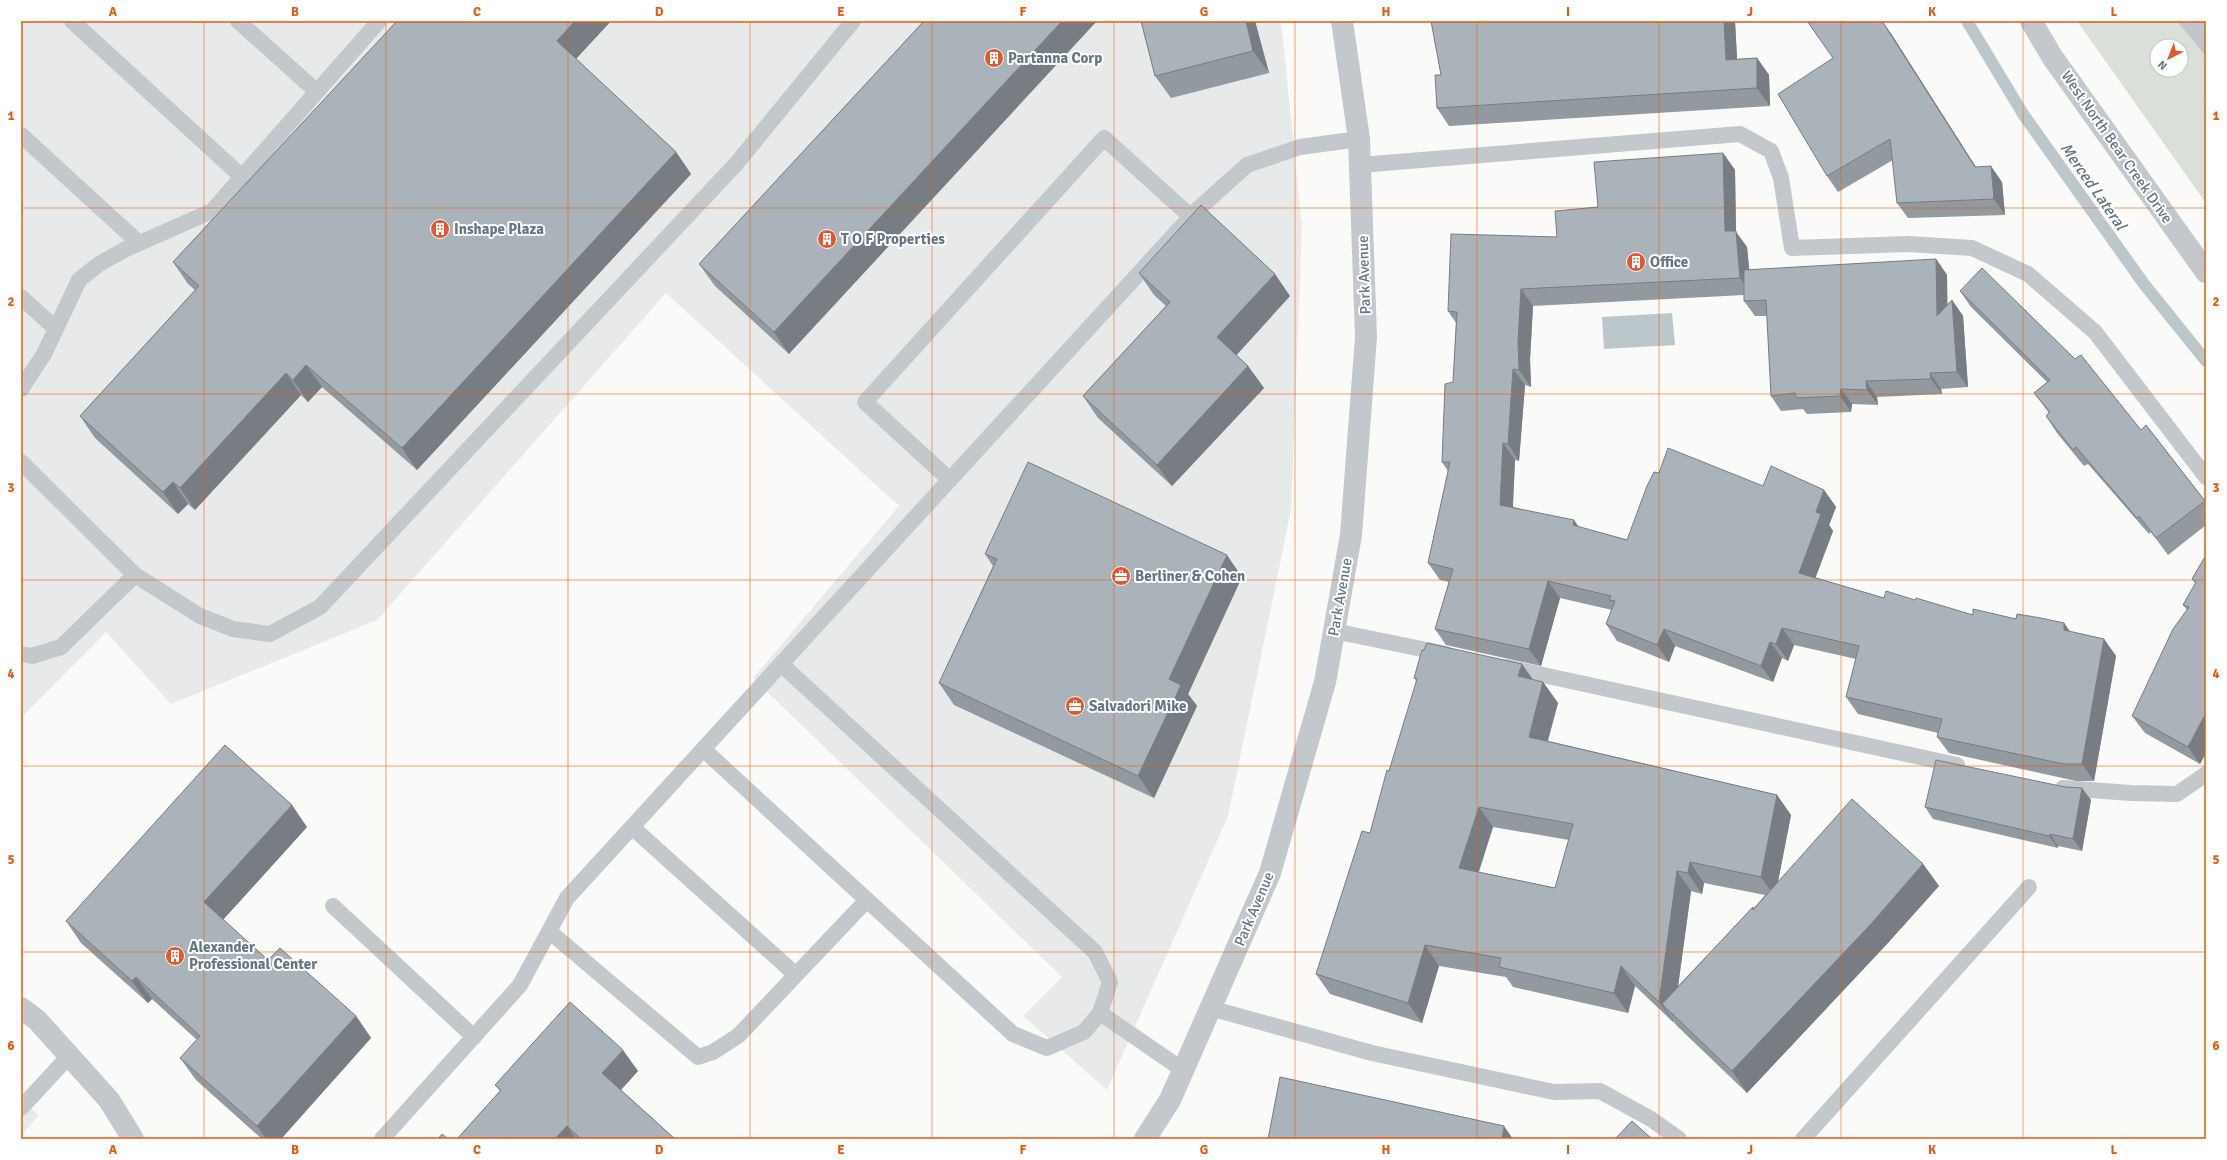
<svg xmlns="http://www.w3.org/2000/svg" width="2227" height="1160" viewBox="0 0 2227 1160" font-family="Signika,sans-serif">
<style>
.built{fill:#e8e9e9}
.green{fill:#dadfd7;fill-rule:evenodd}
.water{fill:#bbc7cb}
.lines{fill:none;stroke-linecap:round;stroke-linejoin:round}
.stream{stroke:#bbc7cb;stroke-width:12}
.service{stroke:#c3c8cc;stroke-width:16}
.minor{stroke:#c3c8cc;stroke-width:22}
.wall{fill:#929a9f;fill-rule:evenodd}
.shaded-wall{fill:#777d82}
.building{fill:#aab3b9;stroke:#777d82;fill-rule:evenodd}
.grid{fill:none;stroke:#e8590c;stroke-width:1;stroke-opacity:0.55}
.labels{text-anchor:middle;stroke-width:4;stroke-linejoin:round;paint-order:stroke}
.poi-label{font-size:15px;font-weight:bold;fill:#657683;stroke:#fff;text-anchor:start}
.street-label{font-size:15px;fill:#657683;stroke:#fff}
.water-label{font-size:16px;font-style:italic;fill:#60757c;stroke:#fff}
.neatline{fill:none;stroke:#e8590c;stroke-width:1.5}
.grid-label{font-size:13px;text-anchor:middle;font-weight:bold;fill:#e8590c}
</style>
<rect width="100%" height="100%" fill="#fafaf8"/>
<path class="built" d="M21,21H1281L1302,227L1291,510L1228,816L1107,1090L1023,1016L1062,977L753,678L899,506L666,293L377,620L171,704L106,632L21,718Z
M21,1100L39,1115L21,1136Z"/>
<path class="green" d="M2077,21H2206V203ZM2157,46H2181V70H2157Z"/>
<path class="water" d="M2177,21H2206V56Z
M1672,313L1675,345L1604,349L1602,317Z"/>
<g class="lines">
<path class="stream" d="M1967,21L2023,114L2144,284L2206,361"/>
<path class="service" d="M72,21L241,176
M238,21L316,91
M21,135L139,243
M1360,165L1740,134L1771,151L1781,178L1792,248L1908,244L1972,248L2028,274L2095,332L2206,477
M21,297L56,329
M21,389L44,354L79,280L99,264L126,249L212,211L379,21
M21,462L135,575
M950,480L865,402L1104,138L1190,216
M1334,631L1446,654
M21,654L32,656L61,647L135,575L200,616L233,629L270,634L320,607L736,164L853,21
M781,664L1196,211L1247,165L1300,147L1359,139
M1506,667L1957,765
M703,749L867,900
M2063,788L2131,793L2177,794L2206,774
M632,827L796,975
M333,906L474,1037
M550,932L698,1057L713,1052L738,1036L867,900L1013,1034L1047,1048L1084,1032L1100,1013
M1210,1008L1372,1053L1554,1092L1600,1091L1651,1119L1679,1139
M21,1108L69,1056
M382,1139L520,985L567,898L781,664L1095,952L1110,982L1100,1013L1183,1070
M1803,1139L2029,887"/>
<path class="minor" d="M2031,21L2053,58L2206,272
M21,1008L37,1020L109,1100L133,1139
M1145,1139L1170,1100L1270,873L1325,682L1351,535L1366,337L1359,139L1342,21"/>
</g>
<path class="wall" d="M397,21H611L576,59L676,152L691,174L417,470L322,387L308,402L301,395L195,510L188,504L178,514L95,438L80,416L195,290L188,284L173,262Z
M924,21L789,354L715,286L699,264Z
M1141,21H1255L1269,73L1171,98L1155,76Z
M1431,21H1735L1737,59L1757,58L1769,75L1770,106L1449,126L1437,108L1441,75Z
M1890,32L1976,167L2002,182L2005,215L1908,218L1897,203L1893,160L1838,192L1827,176L1833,58Z
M1723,153L1735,170L1736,232L1747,247L1749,270L1936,259L1947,275V305L1952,300L1963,316L1968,387L1941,389L1942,394L1877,397L1878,405L1852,404L1851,412L1807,414L1803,409L1781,411L1771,396L1767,316H1755L1744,301V295L1533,306L1530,359L1531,387L1525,385L1519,461L1515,460L1513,507L1578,527L1627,540L1659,473L1763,486L1824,490L1836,507L1829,525L1833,531L1815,578L1884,598L1915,600L1973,615L2064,623L2070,632L2104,639L2116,656L2094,781H2076L1949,753L1937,737L1938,733L1858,714L1846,697L1856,659L1794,645L1788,661L1782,658L1773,682L1675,646L1669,662L1617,641L1606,624L1612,610L1560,598L1541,666L1446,645L1435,629L1449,582L1440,580L1428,563L1448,471L1442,462L1453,382L1456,323L1448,311L1557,237L1598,207Z
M1139,273L1290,296L1236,355L1248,366L1264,388L1172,486L1098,418L1083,396L1166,306L1154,295Z
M1960,291L2141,430L2146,425L2206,502V525L2168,555L2151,532L2149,534L2088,464L2084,466L2057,433L2046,416L2049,413L2034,393L2047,382L1971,307Z
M985,554L1242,577L1188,694L1197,706L1154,798L954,705L939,683L993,566Z
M2206,555V753L2200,764L2145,733L2132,716L2187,610L2183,605L2196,584L2192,579Z
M1414,678L1533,680L1543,682L1558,703L1548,741L1777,795L1791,815L1778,881L1923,864L1939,886L1886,945L1747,1093L1677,1026L1673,1021V1022L1635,986L1628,1013L1513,987L1506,977L1439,966L1422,1023L1330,994L1316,974L1370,833L1417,682ZM1493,827L1569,840L1555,888L1479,872ZM1704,883L1765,895L1754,908L1753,907L1678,986L1691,891L1702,894Z
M2082,788L2091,800L2082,851L2058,846V848L1933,819L1925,807Z
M307,827L223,920L268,960L356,1016L371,1038L281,1139H262L196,1080L180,1058L197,1040L152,999L148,1003L81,943L66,921Z
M638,1071L621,1090L675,1139H457L500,1091L495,1085Z"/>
<path class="shaded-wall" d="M575,21H611L572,63L557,41Z
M1062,21H1097L789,354L774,332Z
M1246,21H1255L1269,73L1253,51Z
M1724,21H1735L1738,77L1726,60Z
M1882,21L1890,32L1986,183L1975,167Z
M1757,58L1769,75L1770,106L1757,88Z
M676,152L691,174L417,470L402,448Z
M1723,153L1735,170L1736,232L1747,247L1752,295L1740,278L1725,231Z
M1991,166L2002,182L2005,215L1994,199Z
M1936,259L1947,275L1948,331L1937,316Z
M1275,274L1290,296L1233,359L1217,337Z
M1521,289L1533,306L1530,359L1531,387L1519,370L1518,342Z
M1952,300L1963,316L1968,387L1957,372Z
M306,365L322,387L308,402L293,380Z
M1248,366L1264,388L1172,486L1157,465Z
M1513,369L1525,385L1519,461L1508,444Z
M286,373L301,395L195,510L180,488Z
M1930,373L1941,389L1942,394L1931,379Z
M1866,381L1877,397L1878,405L1867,390Z
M1841,389L1852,404L1851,412L1840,396Z
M1503,443L1515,460L1512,521L1500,505Z
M173,482L188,504L178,514L163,492Z
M1824,490L1836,507L1829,525L1833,531L1811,590L1799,573L1816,512Z
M1574,520L1586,537L1573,525Z
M1227,555L1242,577L1188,694L1197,706L1154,798L1138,776L1169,679Z
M1548,581L1560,598L1541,666L1529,649Z
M2064,623L2076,640L2064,630Z
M1782,628L1794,645L1788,661L1776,644Z
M1664,629L1675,646L1669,662L1657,645Z
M2104,639L2116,656L2094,781L2082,764Z
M1770,642L1782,658L1773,682L1761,666Z
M1522,664L1536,684L1518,676Z
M1543,682L1558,703L1543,757L1529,737Z
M2206,713V753L2200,764L2188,747Z
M2082,788L2091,800L2082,851L2073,839Z
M1777,795L1791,815L1775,897L1761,877Z
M292,805L307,827L219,924L204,902Z
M1479,807L1493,827L1473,888L1459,868Z
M2050,834L2058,846V848L2049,836Z
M1690,862L1704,883L1702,894L1688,873Z
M1923,864L1939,886L1886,945L1747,1093L1732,1071Z
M1677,871L1691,891L1674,1016L1662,1004L1673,1021V1022L1659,1002Z
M1425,945L1439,966L1422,1023L1408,1003Z
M1621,966L1635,986L1628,1013L1614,993Z
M136,977L152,999L148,1003L132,981Z
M356,1016L371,1038L281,1139H266L257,1126Z
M623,1050L638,1071L617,1094L602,1073Z
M567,1126L576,1139H555Z
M1504,1126L1513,1139H1502Z"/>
<path class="building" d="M397,21H575L557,41L676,152L402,448L306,365L293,380L286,373L180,488L173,482L163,492L80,416L199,286L173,262Z
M924,21H1062L774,332L699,264Z
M1141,21H1246L1253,51L1155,76Z
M1431,21H1724L1726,60L1757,58V88L1437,108L1435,75H1441Z
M1807,21H1882L1975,167L1991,166L1994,199L1897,203L1890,139L1827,176L1778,94L1833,58Z
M1723,153L1725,231H1736L1740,278L1521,289L1518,342L1519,370L1513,369L1508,444L1503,443L1500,505L1574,520L1573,525L1627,540L1647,486L1654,472L1659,473L1668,448L1763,486L1771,466L1824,490L1816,512L1821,514L1799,573L1884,598L1886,591L1915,600L1916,598L1973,615V609L2016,619L2017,614L2041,618L2064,623V630L2104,639L2082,764H2064L1937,737L1942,719L1846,697L1859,646L1782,628L1776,644L1770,642L1761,666L1664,629L1657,645L1606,624L1615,601L1609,600L1611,596L1548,581L1529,649L1435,629L1453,569L1428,563L1450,462H1442L1445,384L1453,382L1457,312L1448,311L1451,234L1557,237L1555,211L1598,207L1594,162Z
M1201,205L1275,274L1217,337L1248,366L1157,465L1083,396L1170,302L1139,273Z
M1936,259L1937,316L1952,300L1957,372L1930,373L1931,379L1866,381L1867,390L1841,389L1840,396L1796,398L1795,393L1771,396L1766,300L1744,301V270Z
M1982,268L2075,359L2081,355L2141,430L2146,425L2205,501L2156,538L2139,516L2137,518L2076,447L2073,450L2046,416L2050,412L2034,393L2050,380L1960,291Z
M1028,462L1227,555L1169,679L1181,685L1138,776L939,683L997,559L985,554Z
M2206,555V713L2188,747L2132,716L2173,629L2189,607L2183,605L2196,582L2192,579Z
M1427,643L1522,664L1518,676L1543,682L1529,737L1777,795L1761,877L1690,862L1688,873L1677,871L1659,1002L1621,966L1614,993L1499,967L1501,958L1425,945L1408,1003L1316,974L1362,831L1370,833L1387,770L1389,771L1417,679L1414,678L1422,650H1424ZM1479,807L1573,824L1555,888L1459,868Z
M225,745L292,805L204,902L268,960L280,948L356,1016L257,1126L180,1058L200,1036L136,977L132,981L66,921Z
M1936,760L2065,787L2082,788L2073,839L2050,834L2049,836L1925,807Z
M1852,799L1923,864L1871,924L1732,1071L1662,1004L1753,907V910Z
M570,1002L623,1050L602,1073L675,1139H581L567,1126L555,1139H457L501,1090L495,1085Z
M1280,1077L1504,1126L1502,1139H1268Z
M1632,1121L1652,1139H1615Z
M442,1134L448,1139H438Z"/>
<path class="grid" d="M204,21V1139M386,21V1139M568,21V1139M750,21V1139M932,21V1139M1114,21V1139M1295,21V1139M1477,21V1139M1659,21V1139M1841,21V1139M2023,21V1139M21,208H2206M21,394H2206M21,580H2206M21,766H2206M21,952H2206"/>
<defs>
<symbol id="building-disc" viewBox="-11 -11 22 22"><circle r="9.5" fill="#e4572e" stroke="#fff"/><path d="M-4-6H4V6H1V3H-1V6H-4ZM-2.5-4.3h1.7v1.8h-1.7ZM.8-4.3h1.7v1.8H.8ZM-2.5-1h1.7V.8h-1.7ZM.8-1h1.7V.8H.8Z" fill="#fff"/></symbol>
<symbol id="office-disc" viewBox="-11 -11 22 22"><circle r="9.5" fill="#e4572e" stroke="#fff"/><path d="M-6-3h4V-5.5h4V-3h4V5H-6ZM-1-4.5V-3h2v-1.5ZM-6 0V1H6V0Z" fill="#fff"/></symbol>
</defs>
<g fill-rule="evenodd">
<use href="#building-disc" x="983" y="47" width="22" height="22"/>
<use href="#building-disc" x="429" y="218" width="22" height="22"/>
<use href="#building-disc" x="816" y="228" width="22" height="22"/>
<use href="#building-disc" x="1625" y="251" width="22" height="22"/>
<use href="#office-disc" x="1110" y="565" width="22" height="22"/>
<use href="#office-disc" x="1064" y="695" width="22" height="22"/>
<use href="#building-disc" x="164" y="945" width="22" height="22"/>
</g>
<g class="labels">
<g class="poi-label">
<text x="1008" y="63">Partanna Corp</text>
<text x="454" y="234">Inshape Plaza</text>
<text x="841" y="244">T O F Properties</text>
<text x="1650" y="267">Office</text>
<text x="1135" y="581">Berliner &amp; Cohen</text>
<text x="1089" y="711">Salvadori Mike</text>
<text x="189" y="952">Alexander<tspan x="189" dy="17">Professional Center</tspan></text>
</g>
<g class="street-label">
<text transform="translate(2117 147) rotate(55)" y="5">West North Bear Creek Drive</text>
<text transform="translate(1364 275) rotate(-92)" y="5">Park Avenue</text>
<text transform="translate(1340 597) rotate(-80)" y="5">Park Avenue</text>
<text transform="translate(1254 909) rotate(-67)" y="5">Park Avenue</text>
</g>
<g class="water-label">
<text transform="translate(2094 186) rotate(55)" y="6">Merced Lateral</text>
</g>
</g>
<rect width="2227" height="1160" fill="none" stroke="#ffffff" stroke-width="44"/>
<g transform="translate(2169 58) rotate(222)"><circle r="19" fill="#ffffff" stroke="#c1c8cd"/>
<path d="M0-3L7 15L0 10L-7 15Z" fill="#e4572e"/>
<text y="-6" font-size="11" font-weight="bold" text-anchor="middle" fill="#657683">N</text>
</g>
<rect x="22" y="22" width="2183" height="1116" class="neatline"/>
<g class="grid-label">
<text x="113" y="16">A</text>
<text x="295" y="16">B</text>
<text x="477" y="16">C</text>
<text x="659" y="16">D</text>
<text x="841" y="16">E</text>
<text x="1023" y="16">F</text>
<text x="1204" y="16">G</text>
<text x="1386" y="16">H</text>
<text x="1568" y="16">I</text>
<text x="1750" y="16">J</text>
<text x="1932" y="16">K</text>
<text x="2114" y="16">L</text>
<text x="11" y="120">1</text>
<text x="2216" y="120">1</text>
<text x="11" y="306">2</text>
<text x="2216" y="306">2</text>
<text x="11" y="492">3</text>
<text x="2216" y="492">3</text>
<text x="11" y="678">4</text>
<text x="2216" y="678">4</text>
<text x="11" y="864">5</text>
<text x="2216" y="864">5</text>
<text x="11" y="1050">6</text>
<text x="2216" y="1050">6</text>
<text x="113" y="1154">A</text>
<text x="295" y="1154">B</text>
<text x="477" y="1154">C</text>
<text x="659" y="1154">D</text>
<text x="841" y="1154">E</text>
<text x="1023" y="1154">F</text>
<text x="1204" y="1154">G</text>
<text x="1386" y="1154">H</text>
<text x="1568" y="1154">I</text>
<text x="1750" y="1154">J</text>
<text x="1932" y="1154">K</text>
<text x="2114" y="1154">L</text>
</g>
</svg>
